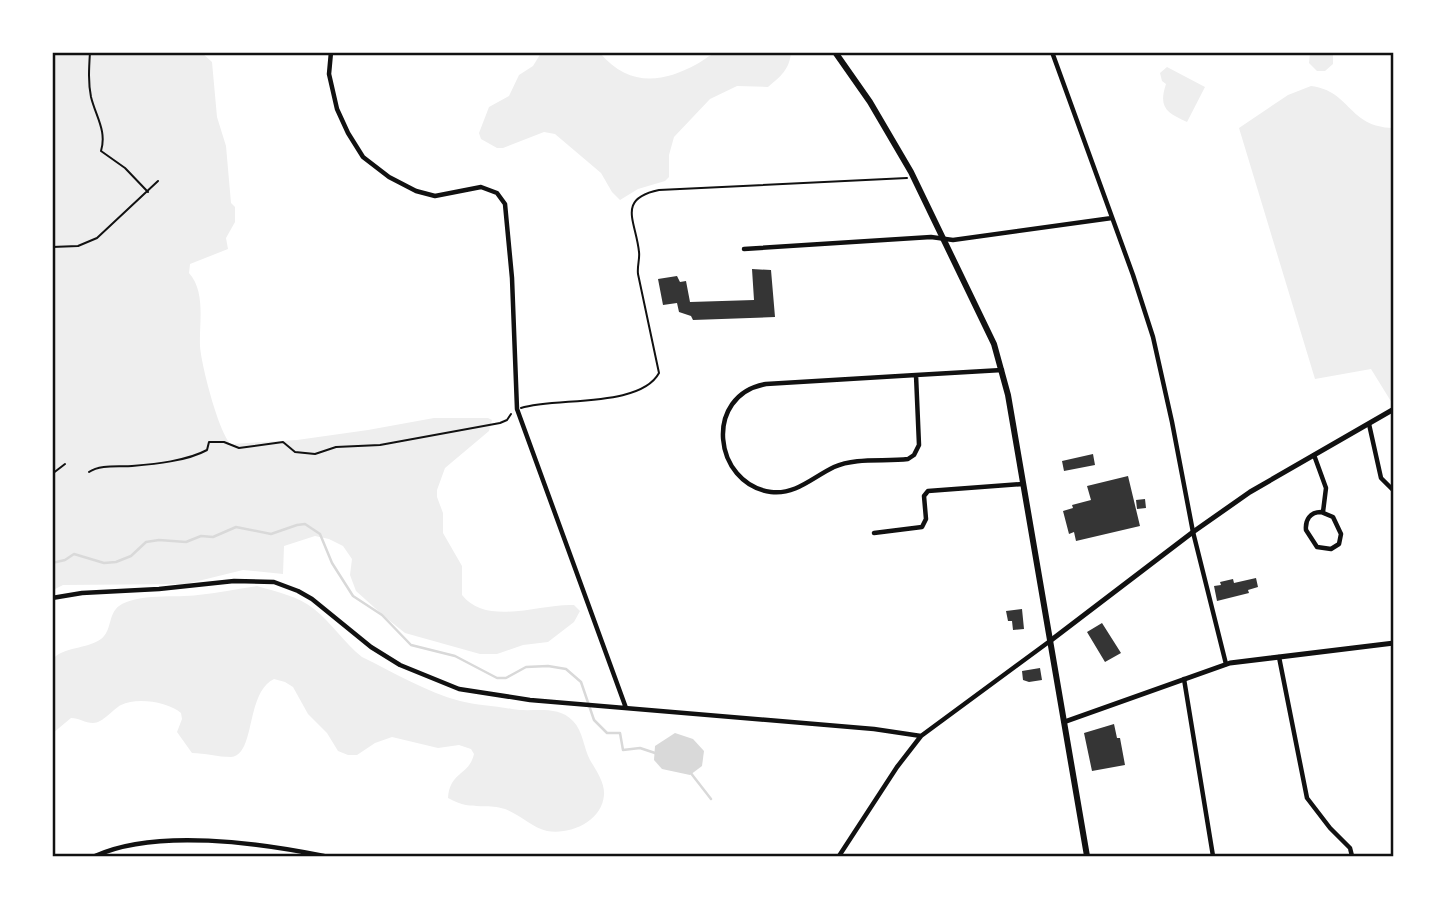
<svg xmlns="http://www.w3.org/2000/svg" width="1446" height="909" viewBox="0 0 1446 909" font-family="Barlow,sans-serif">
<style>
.green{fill:#eee}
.water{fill:#d9d9d9}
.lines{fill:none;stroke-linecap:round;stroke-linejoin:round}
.stream{stroke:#d9d9d9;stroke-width:2.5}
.building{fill:#353535}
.path{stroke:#111;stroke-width:2}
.minor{stroke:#111;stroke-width:4.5}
.tertiary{stroke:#111;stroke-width:5}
.secondary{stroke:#111;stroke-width:6}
.neatline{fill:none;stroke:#111;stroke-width:2.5}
</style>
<rect width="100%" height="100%" fill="#fff"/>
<path class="green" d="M52,53H202L212,62L217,117L226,146L231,203L235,207V222L226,238L228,249L190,264L189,273C206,292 199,323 200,346C201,364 219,434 231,444L297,440L368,430L434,418H488L492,420L489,431L445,468L437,490V497L443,513V533L462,566V595C487,627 541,603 574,605L580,611L574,622L548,642L523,645L497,654H480L405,633L385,617L356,591L350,575L352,559L343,546L329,539L315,536L284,546L283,574L243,570L186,584L63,585L53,590Z
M541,53H600C628,86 661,84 697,64C703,61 709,55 716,53C724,50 781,52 791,53C789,70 781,76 768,87L737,86L710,99L674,137L669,155V177L665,181L638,189L620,200L612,192L601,173L555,134L544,132L503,148H497L481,139L479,133L489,107L509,96L519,75L533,66Z
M1310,53H1333V64L1325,71H1317L1309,63Z
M1167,67L1205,87L1187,122C1167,113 1158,108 1166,84L1162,81L1160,73Z
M1311,86C1351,91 1348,127 1393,128L1392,403L1371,369L1315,379L1239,128L1288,95Z
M257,586C277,592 298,596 314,609C332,623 344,643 362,657C393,672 426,692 460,701C476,705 495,706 512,709C532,713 557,704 573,721C583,731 584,749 590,760C596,770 605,783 604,795C602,821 571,835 547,831C533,828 519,814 505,809C483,802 473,812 448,798C450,771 469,776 474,754L471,749L459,745L438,748L392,737L375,743L357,755H348L338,751L327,733L308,714L293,687L285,682L274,679C245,693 256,755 231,757C218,757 205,753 192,753L177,732L182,719L181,713C168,702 137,697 121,705C113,709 103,723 93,723C85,723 79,718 71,718L53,733V659C63,647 87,649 101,639C112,631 108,614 119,606C137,593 177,598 198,595C218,593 237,589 257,586Z"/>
<path class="water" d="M675,733L693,739L704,751L702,766L690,775L662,769L654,760L655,746Z"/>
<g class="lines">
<path class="stream" d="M52,563L65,560L74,554L104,563L116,562L131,556L146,542L159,540L186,542L201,536L213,537L236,527L271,534L297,525L305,524L320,534L332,563L353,596L382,615L411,645L455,656L497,678H506L526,667L548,666L566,669L581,682L594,720L607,733H620L623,750L640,748L655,753
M690,772L711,799"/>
</g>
<path class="building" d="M752,269L771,270L775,317L693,320L691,316L679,312L677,303L663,305L658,279L677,276L680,282L686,281L690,302L754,300Z
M1093,454L1095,465L1064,471L1062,461Z
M1128,476L1140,526L1076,541L1074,532L1069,534L1063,511L1073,508L1072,505L1091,500L1087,486Z
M1145,499L1146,508L1137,509L1136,500Z
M1256,578L1258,587L1248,590L1249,593L1217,601L1214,586L1221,585L1220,582L1233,579L1234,583Z
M1022,609L1024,629L1013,630L1012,621H1008L1006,611Z
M1102,623L1121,653L1105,662L1087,632Z
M1040,668L1042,680L1029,682L1023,680L1022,671Z
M1114,724L1117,738H1120L1125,765L1092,771L1084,733Z"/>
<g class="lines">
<path class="path" d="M90,52C89,68 88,82 91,97C96,117 107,131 101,151L125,168L148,192
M52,247L78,246L97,238L158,181
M521,408C556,397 640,408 659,373L638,274C637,266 640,259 639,252C636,221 616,199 659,190L907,178
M89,472C100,464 119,467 132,466C155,464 187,461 207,450L209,442H224L239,448L283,442L295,452L315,454L336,447L380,445L500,423L507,420L511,414
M52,474L65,464"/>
<path class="minor" d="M331,52L329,74L337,109L348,133L363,157L389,177L416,191L435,196L481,187L497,193L505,204L512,278L517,409L626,708
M1052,52L1133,275L1153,337L1172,422L1193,532L1226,664
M744,249L931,237L953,240L1112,218
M916,375L766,384C703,395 713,484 771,492C796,495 813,477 834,467C856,457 885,462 908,459L914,455L919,445L916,375L1002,370
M1369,424L1381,478L1394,491
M1314,455L1326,488L1323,512
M1321,512L1333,517L1341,534L1339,544L1331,549L1317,547L1306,530C1305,520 1310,512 1321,512Z
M874,533L922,527L926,519L924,496L928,491L1023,484
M52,598L82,593L159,589L234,581L274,582L298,591L312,599L371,647L400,665L459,689L530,700L874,729L921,736
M1279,657L1307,798L1330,828L1350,848L1352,856
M1184,679L1213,856
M95,856C156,828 260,843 324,856
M839,856L897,767L921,736L1050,641"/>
<path class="tertiary" d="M1050,641L1193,532L1250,492L1394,409
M1064,722L1230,663L1394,643"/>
<path class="secondary" d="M835,52L870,102L911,172L994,344L1008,395L1087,856"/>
</g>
<rect width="1446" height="909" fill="none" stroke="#ffffff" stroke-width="108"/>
<rect x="54" y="54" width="1338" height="801" class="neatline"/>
</svg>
